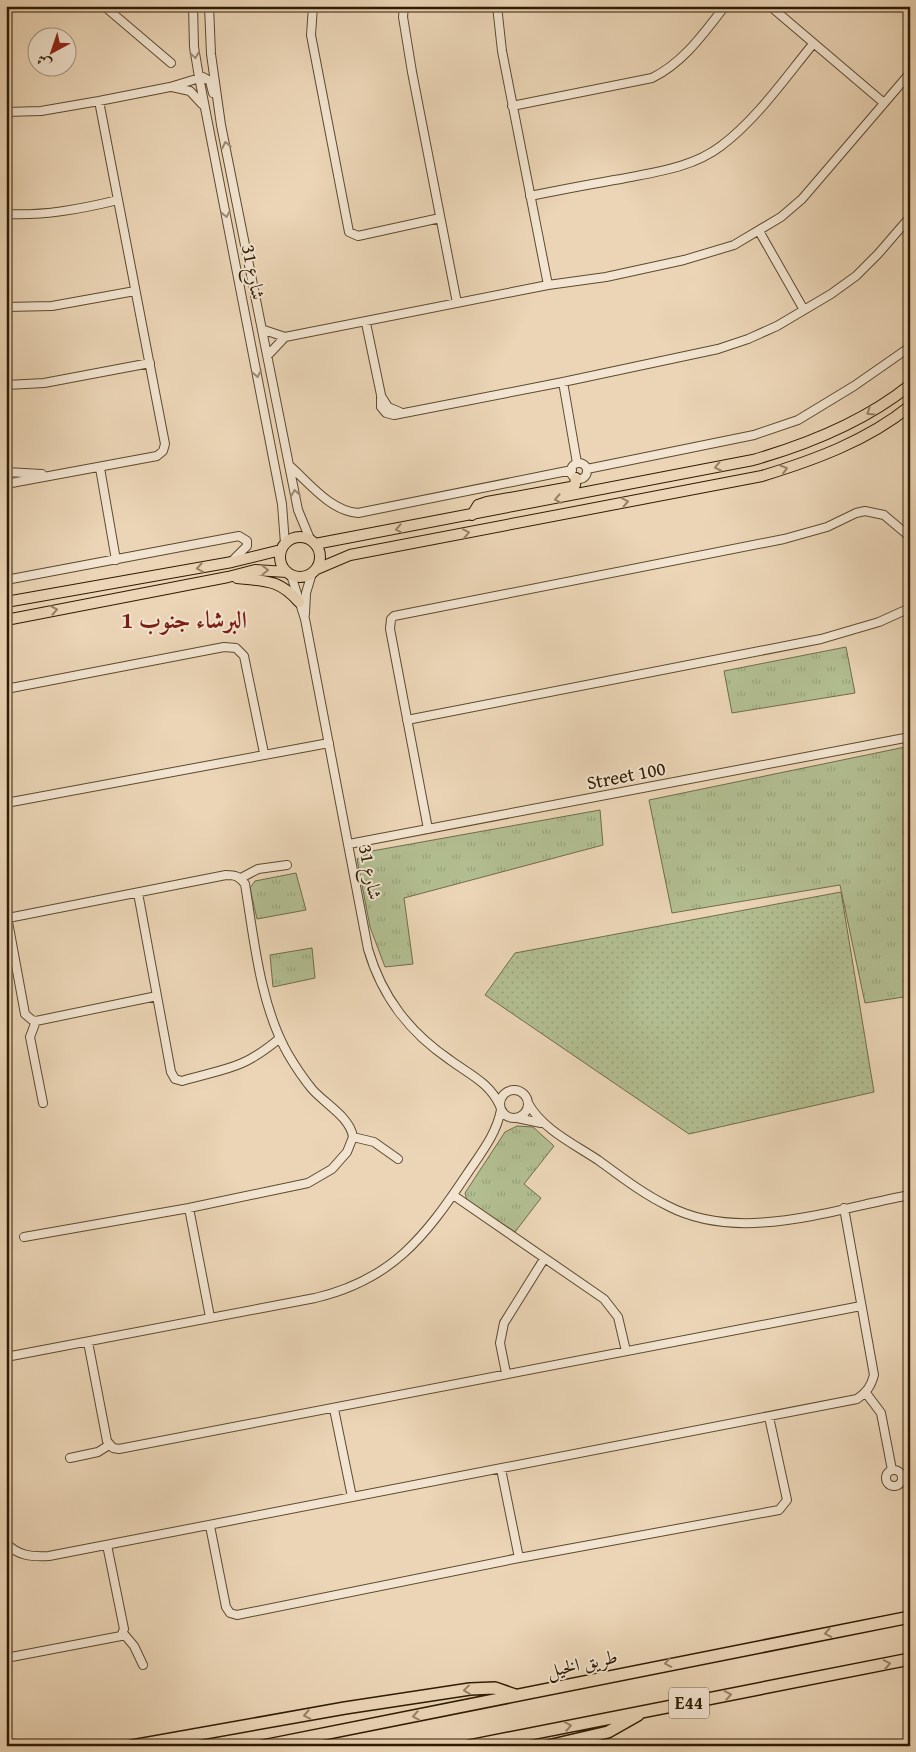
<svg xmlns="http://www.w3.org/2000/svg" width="916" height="1752" viewBox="0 0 916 1752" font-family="'Gentium Book Plus',Amiri,serif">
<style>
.grass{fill:url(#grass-tufts);stroke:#706c4a}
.park{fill:url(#park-dots);stroke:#706c4a}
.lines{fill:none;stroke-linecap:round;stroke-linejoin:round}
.minor-casing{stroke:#5d4a2f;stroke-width:10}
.major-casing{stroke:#2e1b02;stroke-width:12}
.highway-casing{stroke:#2e1b02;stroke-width:14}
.minor{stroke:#f2e4d0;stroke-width:8}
.major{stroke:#ebd5b6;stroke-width:10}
.highway{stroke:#ebd5b6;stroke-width:11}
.oneway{stroke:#9a8a73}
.oneway2{stroke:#968165}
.labels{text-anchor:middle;stroke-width:4;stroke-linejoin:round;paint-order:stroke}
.shield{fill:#f2e4d0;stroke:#695740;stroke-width:1}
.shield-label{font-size:18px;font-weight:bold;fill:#2e1b02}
.street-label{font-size:19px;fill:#2e1b02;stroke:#f2e4d0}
.district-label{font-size:24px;font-weight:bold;fill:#7a1f14;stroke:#f2e4d0}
</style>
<defs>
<pattern id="grass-tufts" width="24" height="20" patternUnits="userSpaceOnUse" patternTransform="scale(1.25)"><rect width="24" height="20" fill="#b2be91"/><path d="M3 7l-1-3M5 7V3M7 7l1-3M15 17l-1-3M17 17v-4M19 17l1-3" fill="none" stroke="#99a37b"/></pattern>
<pattern id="park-dots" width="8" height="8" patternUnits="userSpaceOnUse" patternTransform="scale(1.25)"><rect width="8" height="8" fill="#b2be91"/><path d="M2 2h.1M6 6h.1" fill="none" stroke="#99a37b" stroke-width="1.8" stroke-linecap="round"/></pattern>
</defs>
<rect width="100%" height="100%" fill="#ebd5b6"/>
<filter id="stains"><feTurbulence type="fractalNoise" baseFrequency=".004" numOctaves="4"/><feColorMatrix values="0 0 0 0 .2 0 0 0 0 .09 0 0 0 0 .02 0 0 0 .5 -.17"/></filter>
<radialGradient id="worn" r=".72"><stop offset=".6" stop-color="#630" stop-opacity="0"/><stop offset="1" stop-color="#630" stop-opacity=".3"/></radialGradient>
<path class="grass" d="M846,647L855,693L732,713L724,671Z
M910,746V996L865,1003L840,885L672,913L649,800Z
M600,810L603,845L404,898L413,964L385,967L370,927L357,859L372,851Z
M296,873L306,910L257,919L250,888L255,881Z
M312,948L315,978L273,987L270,955Z
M517,1126L533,1127L554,1146L524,1184L541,1198L515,1232L467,1201L465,1193L505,1132Z"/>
<path class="park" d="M841,892L874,1092L689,1134L485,995L515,953Z"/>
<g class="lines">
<defs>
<path id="minor" d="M104,6L171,63
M193,6L194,47L199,77L282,504L285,544
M209,6L211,54L221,125L298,510L310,539
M313,6L311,35L349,232L358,236L440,218
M404,6L403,17L412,72L457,303
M497,6L502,51L548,285
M770,6L884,103
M172,87L190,91L202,104
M512,106L652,78C684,62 703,34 725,6
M6,112L41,111L99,101L170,87L203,77L210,81L213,93
M530,196C560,190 590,184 621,179C655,172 692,168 721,146C757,119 785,78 813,44
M6,214C44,216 81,209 118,200
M759,231L804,310
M6,307L52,306L135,291
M366,323L381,395V407L386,413L394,415L563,382L718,349L748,339L777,326L831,294L856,276L878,254L910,217
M264,330L285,337
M269,354L285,337L548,285L606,277L684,260L734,245L781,217L802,199L910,73
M563,382L577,463
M6,385L44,383L150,363
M381,396L388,407L400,412
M571 471a8 8 0 1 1 16 0a8 8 0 1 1-16 0Z
M291,467C310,484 331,511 358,513L572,470
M100,468L116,560
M587,469L754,435L798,420L854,386L910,347
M6,472L42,474
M6,484L157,456L163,451L165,444L99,101
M291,575L305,619L368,949C382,997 409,1032 450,1060C469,1074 490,1083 500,1106
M6,580L239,536L247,541V546L232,561
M305,614L306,593L312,573
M6,689L224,647L236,648L244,656L264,753
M407,720L821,639L879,622L910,608
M6,803L329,743
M428,829L390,629L391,619L394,616L784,539L827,527L856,513L865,511L884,515L910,537
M349,844L910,737
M241,878L258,869L287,865
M138,893L171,1072L175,1079L182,1081C226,1068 242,1070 280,1038
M6,911L25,1014L32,1020L36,1021L157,996
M8,918L226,875C235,875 239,876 245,884C254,939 260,1005 288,1054C295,1066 303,1078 312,1089C325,1104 350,1117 353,1137L347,1152L332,1169L308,1183L189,1208L24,1237
M36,1021L30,1037L43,1103
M500 1104a14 14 0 1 1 28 0a14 14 0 1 1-28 0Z
M528,1103C542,1129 574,1144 598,1160C620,1176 643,1194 668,1206C741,1244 833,1209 910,1195
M517,1118L541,1123
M353,1137L374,1142L398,1159
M453,1195L604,1299L618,1317L626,1351
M189,1208L210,1317
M88,1342L107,1441L113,1448L119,1449L861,1306
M6,1357L315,1298C392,1280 425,1237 467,1174C481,1153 496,1135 501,1110
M506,1373L500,1343L504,1323L544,1259
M866,1393L881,1413L892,1470
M334,1409L352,1497
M70,1458L98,1452L109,1445
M501,1469L519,1558
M886 1478a8 8 0 1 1 16 0a8 8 0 1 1-16 0Z
M210,1526L226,1607L230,1613L237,1615L519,1558L779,1510L787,1500L769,1417
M6,1543C18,1556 32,1557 49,1556L857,1399C867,1392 871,1386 874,1375L844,1208
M123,1633L134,1646L143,1665
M6,1658L121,1636L124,1629L107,1545"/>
<path id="major" d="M472,515L478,505L487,502L571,487L575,485L576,478
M280 557a20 20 0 1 1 40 0a20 20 0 1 1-40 0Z
M315,544L753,460C809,444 864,422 910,385
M317,569L350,555L762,476C814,460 867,441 910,406
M237,578C265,581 279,579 299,602
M6,602L232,562L281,550
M6,620L228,577L255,570L287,572"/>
<path id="highway" d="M132,1746L345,1708L470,1689L495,1688L515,1695
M263,1746L910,1617
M469,1746L910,1659
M548,1746L608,1732L638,1715"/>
</defs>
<use href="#minor" class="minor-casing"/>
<use href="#major" class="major-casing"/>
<use href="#highway" class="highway-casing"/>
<use href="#minor" class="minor"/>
<use href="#major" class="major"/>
<use href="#highway" class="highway"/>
</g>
<defs><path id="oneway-chevron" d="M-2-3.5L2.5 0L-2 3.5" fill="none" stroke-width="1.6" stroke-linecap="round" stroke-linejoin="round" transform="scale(1.25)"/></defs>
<g class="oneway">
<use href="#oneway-chevron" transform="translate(195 55) rotate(82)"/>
<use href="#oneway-chevron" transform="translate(226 145) rotate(-102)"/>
<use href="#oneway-chevron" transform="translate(226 214) rotate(79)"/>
<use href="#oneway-chevron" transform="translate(257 374) rotate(79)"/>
<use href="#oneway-chevron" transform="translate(295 493) rotate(-99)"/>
</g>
<g class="oneway2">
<use href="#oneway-chevron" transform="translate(870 412) rotate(148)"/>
<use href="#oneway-chevron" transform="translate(718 467) rotate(168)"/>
<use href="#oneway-chevron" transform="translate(784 469) rotate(-17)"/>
<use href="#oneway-chevron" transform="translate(558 499) rotate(169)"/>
<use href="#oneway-chevron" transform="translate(625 502) rotate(-11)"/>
<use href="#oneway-chevron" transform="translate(399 529) rotate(169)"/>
<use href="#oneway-chevron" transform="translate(466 533) rotate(-11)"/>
<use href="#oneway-chevron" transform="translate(200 568) rotate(170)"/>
<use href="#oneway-chevron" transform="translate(265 570) rotate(-1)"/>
<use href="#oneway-chevron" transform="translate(54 610) rotate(-11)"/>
<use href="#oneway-chevron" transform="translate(828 1633) rotate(169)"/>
<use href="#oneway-chevron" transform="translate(668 1663) rotate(169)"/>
<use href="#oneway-chevron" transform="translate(887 1664) rotate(-11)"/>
<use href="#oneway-chevron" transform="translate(467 1690) rotate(173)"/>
<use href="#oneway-chevron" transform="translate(728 1695) rotate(-11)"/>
<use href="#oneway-chevron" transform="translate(307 1715) rotate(169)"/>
<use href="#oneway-chevron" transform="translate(416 1716) rotate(169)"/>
<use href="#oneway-chevron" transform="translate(568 1726) rotate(-11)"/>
</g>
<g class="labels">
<rect class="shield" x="669" y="1687.5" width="40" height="31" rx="4"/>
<g class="shield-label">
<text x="689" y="1709">E44</text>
</g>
<g class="street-label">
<text transform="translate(254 272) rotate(79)" y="7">شارع 31</text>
<text transform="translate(626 775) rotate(-11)" y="7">Street 100</text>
<text transform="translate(371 872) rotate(79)" y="7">شارع 31</text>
<text transform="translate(582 1663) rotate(-12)" y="7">طريق الخيل</text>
</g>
<g class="district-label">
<text x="184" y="628">البرشاء جنوب 1</text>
</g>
</g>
<rect width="916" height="1752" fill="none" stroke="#ebd5b6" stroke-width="25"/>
<rect x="8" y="8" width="901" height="1737" fill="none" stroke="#2e1b02" stroke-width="2.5"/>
<rect x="12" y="12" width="891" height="1727" fill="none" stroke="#2e1b02"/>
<g transform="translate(52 52) rotate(220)"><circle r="24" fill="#f2e4d0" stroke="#a4947e"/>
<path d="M0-4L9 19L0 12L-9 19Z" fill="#8f2418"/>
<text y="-8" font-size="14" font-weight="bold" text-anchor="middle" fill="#2e1b02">ش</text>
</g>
<rect width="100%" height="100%" filter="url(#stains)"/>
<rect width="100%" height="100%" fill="url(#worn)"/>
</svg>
